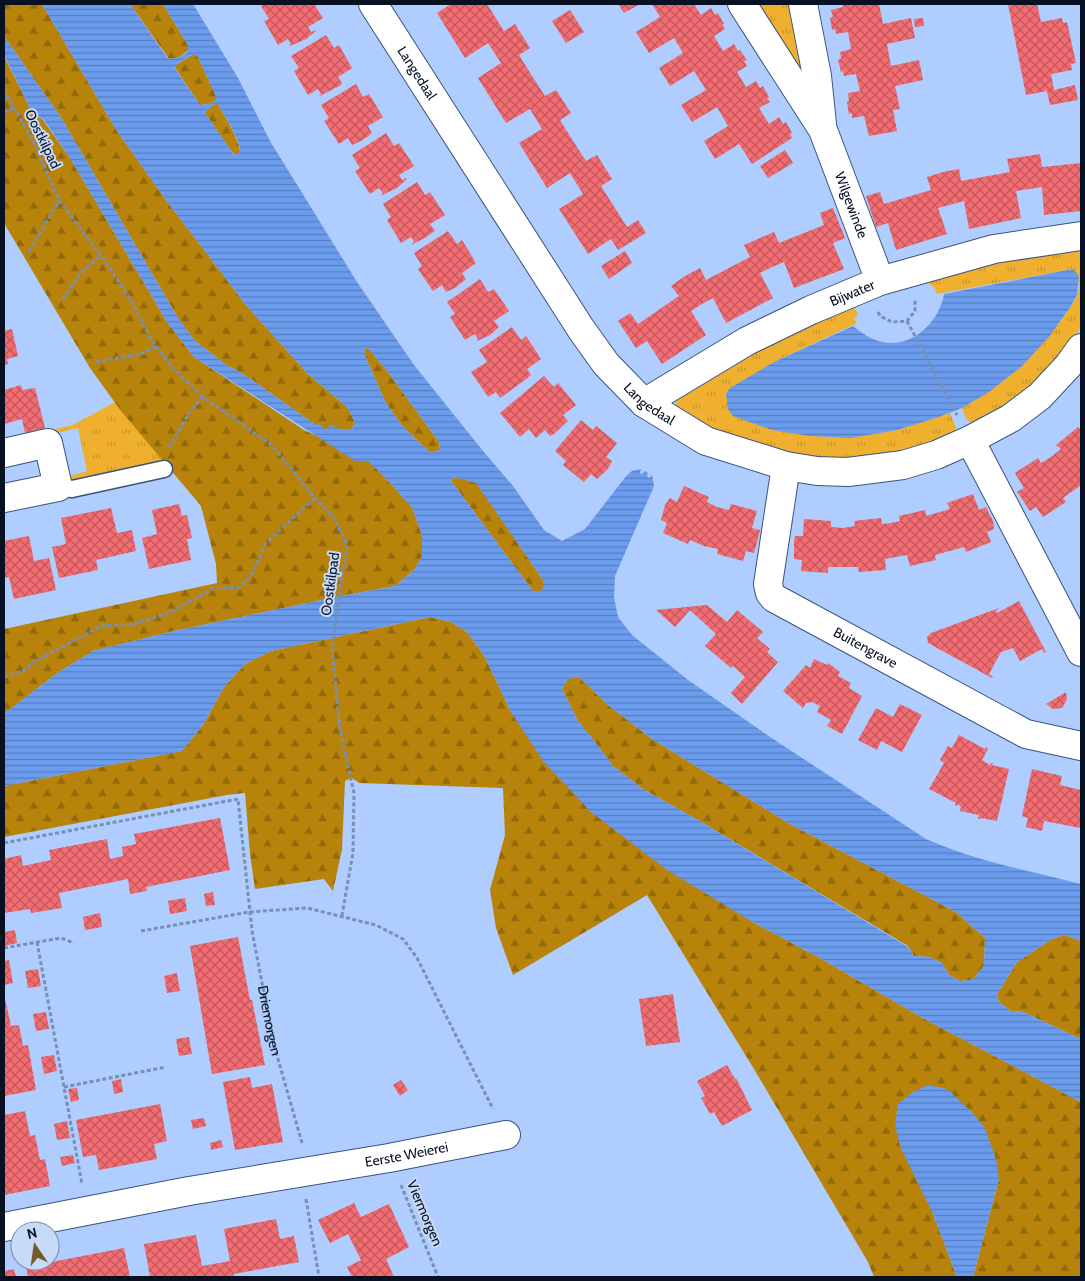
<svg xmlns="http://www.w3.org/2000/svg" width="1085" height="1281" viewBox="0 0 1085 1281" font-family="Cabin,sans-serif">
<style>
.grass{fill:url(#grass-tufts)}
.forest{fill:url(#forest-firs)}
.water{fill:url(#water-rules);fill-rule:evenodd}
.building{fill:url(#building-cross-hatch)}
.lines{fill:none;stroke-linecap:round;stroke-linejoin:round}
.service-casing{stroke:#3b547e;stroke-width:19}
.minor-casing{stroke:#3b547e;stroke-width:30}
.path{stroke:#788fb6;stroke-width:3;stroke-dasharray:4 2.5;stroke-linecap:butt}
.service{stroke:#fff;stroke-width:16}
.minor{stroke:#fff;stroke-width:28}
.labels{text-anchor:middle;stroke-width:4;stroke-linejoin:round;paint-order:stroke}
.street-label{font-size:14px;fill:#071122;stroke:#c7daf8}
</style>
<defs>
<pattern id="grass-tufts" width="24" height="20" patternUnits="userSpaceOnUse" patternTransform="scale(1.25)"><rect width="24" height="20" fill="#efb02f"/><path d="M3 7l-1-3M5 7V3M7 7l1-3M15 17l-1-3M17 17v-4M19 17l1-3" fill="none" stroke="#cb9629"/></pattern>
<pattern id="forest-firs" width="22" height="20" patternUnits="userSpaceOnUse" patternTransform="scale(1.25)"><rect width="22" height="20" fill="#b7830a"/><path d="M5 1l3.5 6h-7zM16 11l3.5 6h-7z" fill="#936a0a"/></pattern>
<pattern id="water-rules" width="6" height="5" patternUnits="userSpaceOnUse" patternTransform="scale(1.25)"><rect width="6" height="5" fill="#6b9ced"/><path d="M0 2.5h6" fill="none" stroke="#567ec0"/></pattern>
<pattern id="building-cross-hatch" width="8" height="8" patternUnits="userSpaceOnUse" patternTransform="scale(1.25)"><rect width="8" height="8" fill="#f26d72"/><path d="M0 0l8 8M0 8l8-8" fill="none" stroke="#c2585d"/></pattern>
</defs>
<rect width="100%" height="100%" fill="#afcdfe"/>
<path class="grass" d="M752,4H793L806,69L801,77Z
M1081,248V327L1063,355L1033,386L1004,408L975,425L966,419L962,408C1004,383 1036,356 1065,315C1070,307 1078,298 1079,288C1079,282 1075,275 1073,269L937,294L934,287L930,285L928,277L1016,256Z
M853,305L858,314L854,319L857,323L774,362L851,438L897,430L950,413L956,427L954,435L919,449L864,459L781,456L705,429L675,408L677,400L747,354Z
M115,402L164,461L66,481V477L87,471L78,428L56,433L55,429L73,425Z"/>
<path class="forest" d="M4,4H42L117,131L166,200L246,305L307,373L347,407L355,422L352,429H340L330,426L326,430L317,426L248,377L225,364L195,341L178,318L62,119L4,36Z
M130,4H163L188,45V51L177,58L169,59Z
M194,54L197,55L216,96V100L209,104L200,105L174,66Z
M4,56L32,112L43,120L70,158L167,322L194,357L304,430L367,460L379,471L412,507L422,535V557L414,570L395,586L336,597L174,631L93,651L56,674L4,714V629L217,583L216,564L201,506L121,411L90,368L4,223Z
M215,104H218C225,117 239,138 240,152L235,155L232,152L205,113L210,107Z
M367,347L388,372L439,442L440,450L431,453L403,427L386,403L366,358L364,351Z
M454,477L476,482L543,580V589L540,591H533L451,481Z
M430,617L451,622L467,632L485,657L511,712L751,921L820,958L921,1017L1081,1102V1277H973L999,1179L933,1214L957,1277H874L868,1262L754,1069L647,895L513,975L496,928L490,890L505,835L503,788L359,783L352,778L345,781L342,849L333,891L324,879L255,889L250,854L245,793L227,795L4,837V786L182,751L203,725L224,687L245,664L271,651Z
M578,676L608,705L652,739L790,824L956,912L985,938L984,966L972,980L960,981L949,975L942,963L929,957L914,956L908,946L703,823L643,789L613,766L595,742L578,721L562,689L568,679Z
M1065,935L1081,941V1039L1021,1011L1012,1012L999,1002L997,994L1017,962L1052,939Z"/>
<path class="water" d="M42,4H130L168,59L177,58L188,52V45L163,4H193L238,78L270,141L357,282L414,365L483,451L513,486L544,530L562,541L585,529L627,475L632,471L641,469L640,473L642,474L645,471L648,473L647,476L649,478L652,475L654,486L615,576L614,597L618,617L632,635L688,680L770,737L926,839C976,861 1029,871 1081,884V941L1065,935L1052,939L1017,962L997,994L999,1002L1012,1012L1021,1011L1081,1039V1102L921,1017L820,958L751,921L667,870L591,812L543,761L511,712L485,657L467,632L451,622L430,617L271,651L245,664L224,687L203,725L182,751L4,786V714L56,674L93,651L174,631L336,597L395,586L414,570L422,557V535L412,507L379,471L367,461H355L194,357L167,322L70,158L44,120L32,112L4,55V36L62,119L178,318L195,341L225,364L248,377L317,426L319,423L326,430L330,425L340,429H352L355,422L347,407L307,373L246,305L166,200L117,131ZM194,54L197,55L216,96V100L209,104L200,105L174,67L180,62ZM215,104H218C225,117 240,138 240,152L234,155L232,152L205,113L210,107ZM367,347L388,372L439,442L440,450L431,453L403,427L386,403L366,358L364,351ZM454,477L476,483L543,580V588L540,591H533L451,481ZM578,676L608,705L652,739L790,824L956,912L985,938L984,966L972,980L960,981L949,975L942,963L929,957L914,956L908,947L703,823L643,789L613,766L595,742L578,721L562,689L568,679Z
M1073,269L1079,276L1077,295L1071,306L1049,337L1021,367L989,392L962,408L936,418L897,430L851,438L810,436L772,430L733,416L728,409L726,394L730,388L774,362L853,326C859,331 866,336 873,339C906,354 939,325 944,294Z
M928,1085L947,1089L972,1112L985,1128L996,1159L999,1179L973,1277H957L933,1214L900,1146L895,1125L898,1104L913,1092Z"/>
<path class="building" d="M264,4H314L323,18L308,27L311,32L315,30L316,31L306,39L290,46L289,45L291,44L288,39L278,45L264,21L269,19L261,6Z
M451,4H487L504,31L515,24L530,48L519,55L532,76L545,96L556,90L571,113L560,120L573,141L586,161L597,155L612,179L601,186L627,227L638,220L646,233L618,250L611,239L588,254L559,209L583,194L570,173L547,188L519,143L542,129L530,109L506,123L478,78L501,63L488,43L465,58L437,13Z
M618,4H640L624,13Z
M652,4H694L701,15L711,8L715,15L718,13L724,24L722,25L725,29L714,36L723,51L734,44L738,51L740,50L747,60L744,61L747,66L737,72L746,87L756,81L760,88L763,86L769,97L767,98L770,102L759,108L769,124L779,117L783,124L786,122L792,133L790,134L792,138L752,164L739,144L715,159L704,141L728,126L717,107L692,122L681,105L706,90L694,71L670,86L659,68L683,53L674,38L649,53L636,32L660,17Z
M843,4H879L883,24L911,18L915,38L887,44L891,66L919,60L923,80L895,86L900,109L893,110L897,131L869,136L864,116L852,118V113L849,114L847,102L849,101L848,93L860,91L856,74L844,76L843,71L841,72L838,60L841,59L840,52L851,49L848,32L836,34L835,29L832,30L830,18L833,17L831,10L843,7Z
M1008,4H1037L1041,22L1062,18L1063,23L1067,22L1076,63L1071,64L1072,70L1051,74L1054,90L1075,85L1078,100L1050,105L1047,91L1026,95Z
M570,10L584,32L566,43L552,21Z
M923,18L924,26L915,27L914,19Z
M326,35L334,48L339,45L352,68L338,77L342,83L341,85L318,97L321,94L318,89L308,95L294,71L299,68L291,56Z
M356,84L363,97L369,94L383,117L368,126L372,133L363,140L352,145L348,138L339,144L324,121L329,118L321,105Z
M386,133L394,146L399,143L414,166L399,175L402,180L406,178L407,179L397,188L380,196L383,193L379,188L370,194L355,171L360,168L352,155Z
M785,150L793,163L768,178L760,166Z
M1040,154L1042,167L1081,163V211L1044,215L1042,187L1016,191L1021,218L969,229L964,201L938,208L947,234L896,250L888,223L876,227L866,196L880,192L884,204L931,190L927,177L943,172L959,169L961,181L1010,172L1007,159Z
M417,182L425,195L430,192L445,215L430,224L435,231L433,232L425,238L411,245L414,242L411,237L401,243L387,220L391,217L383,204Z
M833,208L845,238L833,243L844,269L794,288L784,262L772,267L760,273L773,298L726,323L713,298L702,304L691,311L706,335L662,364L647,341L636,348L618,321L630,313L638,324L679,296L671,286L685,276L700,268L706,280L750,257L744,245L774,232L779,243L824,225L820,213Z
M448,231L457,244L462,240L476,263L462,273L466,279L455,288L446,292L442,285L433,291L418,269L422,266L414,253Z
M625,251L632,263L609,279L601,266Z
M480,279L488,292L494,289L509,311L494,321L499,327L490,335L477,341V339H478L475,334L465,340L450,317L455,314L447,302Z
M512,327L521,340L526,336L541,359L527,369L531,375L525,380L500,398L496,392L488,397L471,372L487,362L479,350Z
M12,329L18,356L7,359L8,364L4,365V331Z
M544,376L554,387L558,383L576,405L563,415L568,421L554,434L550,436L545,430L536,438L529,429L520,437L500,413Z
M21,385L22,390L35,388L45,428L25,433L22,419L4,424V390Z
M581,420L593,430L596,426L617,443L606,457L612,461L608,469L597,479L591,474L584,482L563,465L566,461L555,451Z
M1078,427L1081,431V485L1063,498L1066,502L1043,517L1036,507L1030,511L1018,493L1017,492L1024,488L1015,473L1038,458L1041,463L1051,457L1061,449L1056,445Z
M684,486L709,497L707,502L717,507L729,510L731,504L757,511L752,528L760,530L759,535L754,553L746,551L743,561L717,554L718,549L704,546L690,540L688,544L663,533L667,523L661,520L665,505L670,498L677,502Z
M973,494L979,510L986,507L993,521L994,529L987,532L991,542L966,552L964,547L935,555L936,560L910,566L907,555L885,559L886,570L859,572L858,567H828V573L801,571L802,560L794,559V541L795,536H803L804,519L831,521V527L843,528L855,526L854,521L881,518L882,524L891,523L900,521L899,516L925,510L926,516L950,509L947,503Z
M179,504L182,516L187,515L192,538L187,539L191,560L149,569L142,538L157,534L152,510Z
M111,508L117,533L132,530L136,551L96,560L98,570L59,578L52,547L66,544L61,518Z
M29,536L34,561L49,558L56,590L14,599L9,577L4,578V541Z
M1019,601L1046,652L1044,653L1042,649L1020,661L1013,648L1001,652L989,674L993,677L992,678L928,643L927,637L931,633L999,608L996,611L997,613Z
M707,605L727,622L737,610L763,632L757,638L770,649L767,652L778,662L742,704L731,693L745,677L733,666L731,668L705,646L716,634L690,610L675,627L656,610Z
M814,659L827,665L828,663L840,672L838,676L851,683L849,688L862,696L842,734L827,726L831,720L817,712L820,706L812,702L806,703L803,708L783,691L806,665L810,668Z
M1066,692L1067,700L1062,708L1053,709L1046,704Z
M900,704L922,715L902,752L881,741L877,750L858,740L876,708L893,717Z
M959,735L985,749L986,747L988,749L982,760L990,765L991,763H993L992,765L1009,769L997,821L981,818L980,819H978L979,815L960,811L961,807L958,804L957,806L955,805L956,803L929,789L944,763L940,760L948,746L952,748Z
M1032,769L1062,776L1060,785L1081,790V828L1044,821L1042,831L1026,827L1028,818L1022,816Z
M220,818L230,870L146,887L147,891L130,894L128,879L59,893L62,908L31,913L30,909L4,913V859L21,855L23,866L51,860L49,850L107,839L110,859L123,856L122,847L136,844L134,834Z
M213,892L215,905L206,906L204,894Z
M185,898L187,911L170,914L168,901Z
M100,913L102,927L85,930L83,917Z
M15,930L17,943L4,946V932Z
M238,937L250,1000H252L265,1065L212,1074L190,946Z
M9,960L13,983L4,985V961Z
M38,969L41,986L28,988L25,971Z
M177,973L180,991L167,993L164,976Z
M4,994L11,1026L19,1025L23,1046L28,1045L36,1090L4,1096Z
M673,994L680,1042L646,1046L639,999Z
M46,1012L49,1029L36,1031L33,1014Z
M189,1037L192,1054L179,1056L176,1039Z
M54,1055L57,1071L44,1074L41,1057Z
M727,1065L735,1079L736,1078L752,1110L722,1126L714,1112L710,1114L701,1098L705,1096L697,1081Z
M250,1077L252,1088L272,1084L283,1142L235,1150L223,1082Z
M121,1079L123,1092L114,1094L112,1081Z
M401,1080L408,1090L400,1096L393,1085Z
M77,1088L79,1100L71,1102L68,1089Z
M160,1104L167,1141L154,1144L157,1159L99,1170L96,1155L83,1157L76,1120Z
M25,1111L30,1136L35,1135L40,1160L45,1159L50,1186L4,1195V1115Z
M204,1118L206,1126L193,1129L191,1120Z
M67,1121L70,1138L57,1140L54,1124Z
M221,1140L223,1147L211,1150L210,1143Z
M73,1155L75,1163L62,1166L60,1157Z
M354,1203L361,1217L389,1204L409,1247L386,1259L394,1277H352L347,1267L361,1260L348,1234L330,1243L318,1220Z
M276,1219L280,1239L294,1236L299,1262L234,1274V1277H150L144,1244L196,1235L202,1266L230,1261L224,1229Z
M124,1248L130,1277H28L26,1267Z
M14,1269L16,1277H4V1271Z"/>
<g class="lines">
<defs>
<path id="service" d="M58,487L72,489L164,469"/>
<g id="minor">
<path id="s2" d="M373,4L581,329L606,364L644,403L706,441L786,466L817,471L848,472L903,465L936,455L970,440L1011,418L1040,396L1068,366L1081,348"/>
<path id="s3" d="M742,4L823,130L880,281"/>
<path d="M803,4L817,76L822,124"/>
<path id="s4" d="M644,403L747,341L811,310L880,281L994,249L1081,236"/>
<path d="M970,440L1081,652"/>
<path d="M4,453L48,443L58,487L4,498"/>
<path id="s5" d="M786,466L768,584L770,593L774,598L1026,734L1081,746"/>
<path id="s6" d="M4,1227L189,1191L389,1158L506,1135"/>
</g>
</defs>
<use href="#service" class="service-casing"/>
<use href="#minor" class="minor-casing"/>
<g class="path">
<path d="M4,90L32,139L59,200L108,265L134,306L152,341L173,368L203,397L272,445L315,498L334,518L345,540L347,551L343,569L332,649L340,728L354,793L353,853L342,915"/>
<path d="M4,113L15,107"/>
<path d="M29,252L59,200"/>
<path d="M63,299L78,276L100,256"/>
<path d="M878,312L880,316L892,322L907,321L915,311V299"/>
<path d="M907,321L957,415"/>
<path d="M96,362L144,353L156,346"/>
<path d="M169,448L189,413L203,397"/>
<path d="M4,677L23,671L34,662L101,626L134,624L169,613L212,589L239,587L251,576L266,543L315,498"/>
<path id="s1" d="M4,843L238,799L252,931L274,1045L302,1143"/>
<path d="M141,931L249,912L307,908L376,925L403,939L417,958L493,1109"/>
<path d="M37,942L82,1184"/>
<path d="M4,948L61,938L74,943"/>
<path d="M64,1087L166,1067"/>
<path d="M401,1185L438,1277"/>
<path d="M306,1199L319,1277"/>
</g>
<use href="#service" class="service"/>
<use href="#minor" class="minor"/>
</g>
<g class="labels">
<g class="street-label">
<text dy="5" stroke="none"><textPath href="#s2" startOffset="82">Langedaal</textPath></text>
<text transform="translate(43 139) rotate(64)" y="5">Oostkilpad</text>
<text dy="5" stroke="none"><textPath href="#s3" startOffset="230">Wilgewinde</textPath></text>
<text dy="5" stroke="none"><textPath href="#s4" startOffset="236">Bijwater</textPath></text>
<text dy="5" stroke="none"><textPath href="#s2" startOffset="488">Langedaal</textPath></text>
<text transform="translate(330 584) rotate(-82)" y="5">Oostkilpad</text>
<text dy="5" stroke="none"><textPath href="#s5" startOffset="239">Buitengrave</textPath></text>
<text dy="5" stroke="none"><textPath href="#s1" startOffset="462">Driemorgen</textPath></text>
<text dy="5" stroke="none"><textPath href="#s6" startOffset="409">Eerste Weierei</textPath></text>
<text transform="translate(425 1213) rotate(67)" y="5">Viermorgen</text>
</g>
</g>
<rect width="1085" height="1281" fill="none" stroke="#071122" stroke-width="10"/>
<g transform="translate(35 1246) rotate(347)"><circle r="24" fill="#c7daf8" stroke="#7a8aa2"/>
<path d="M0-4L9 19L0 12L-9 19Z" fill="#745a2b"/>
<text y="-8" font-size="14" font-weight="bold" text-anchor="middle" fill="#071122">N</text>
</g>
</svg>
